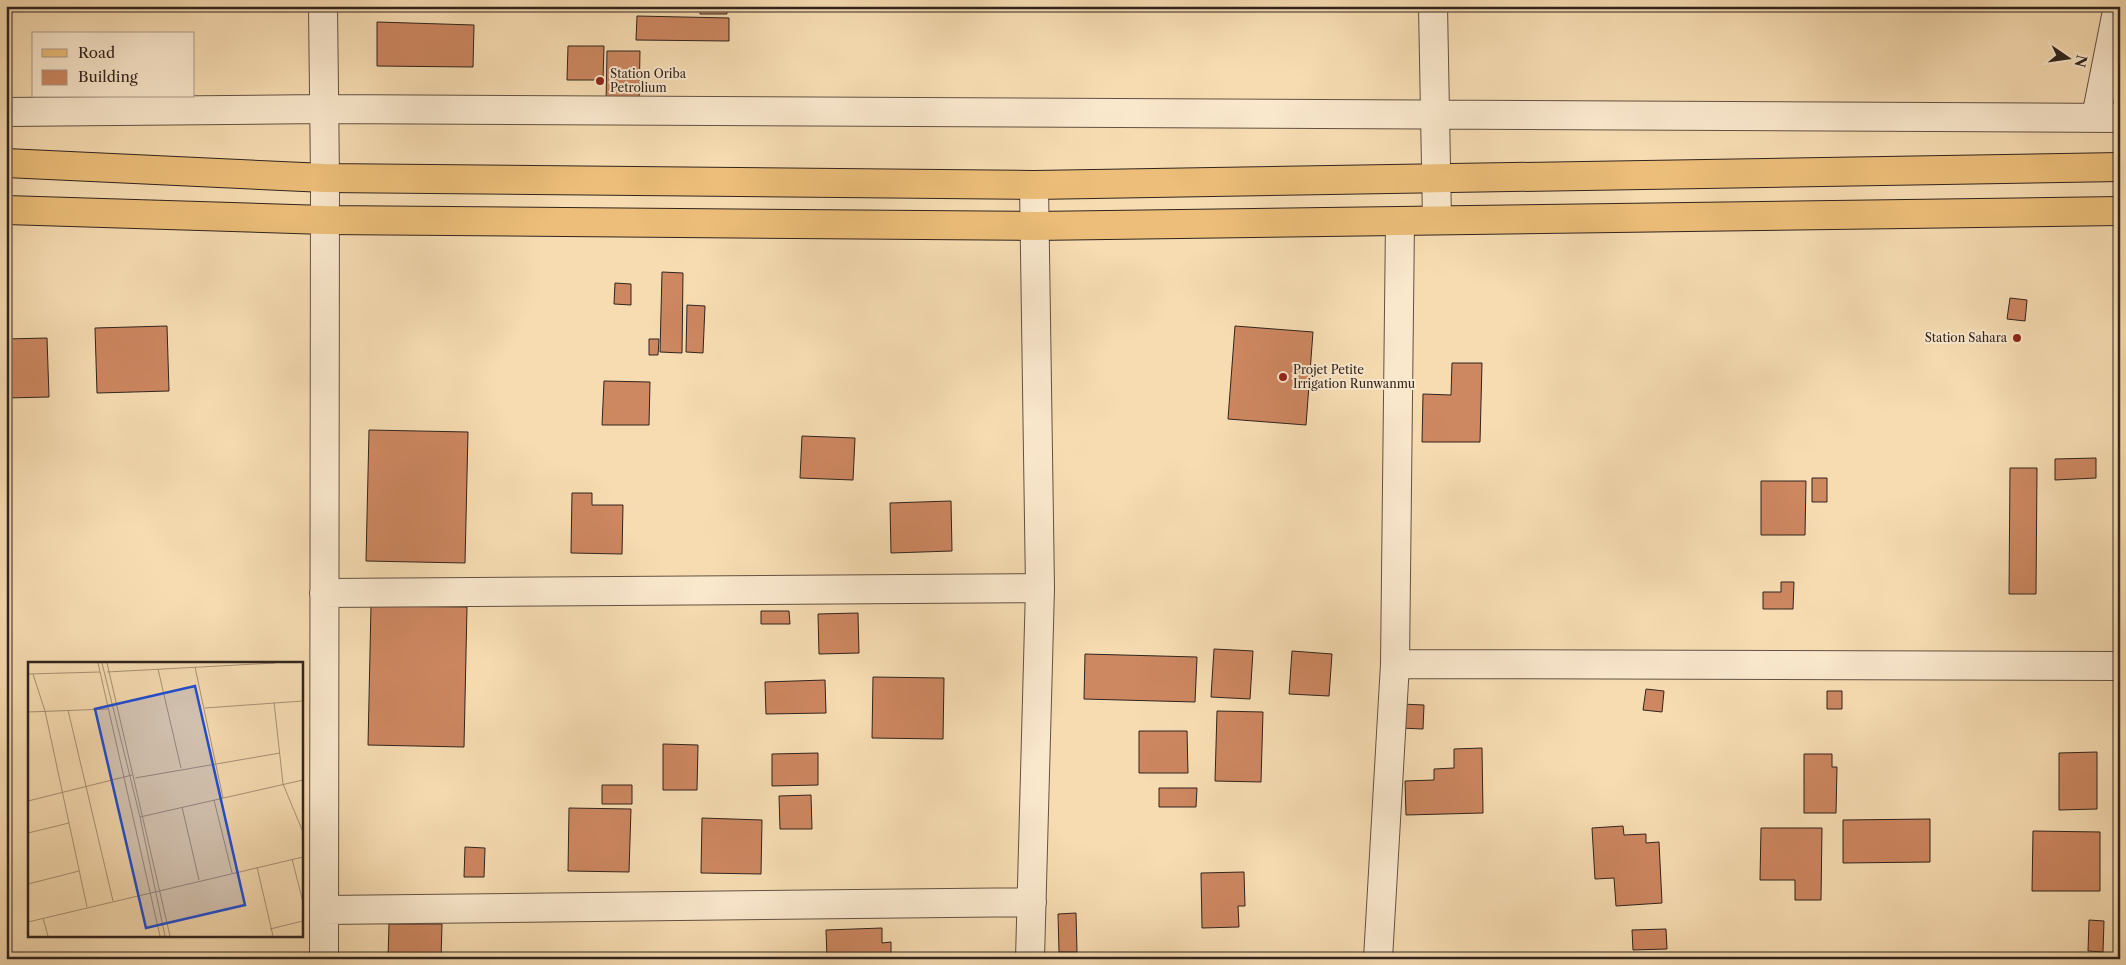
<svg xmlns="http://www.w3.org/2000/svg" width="2126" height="965" viewBox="0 0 2126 965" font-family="'Libre Caslon Text',serif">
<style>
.building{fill:#cd8761;stroke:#30241e}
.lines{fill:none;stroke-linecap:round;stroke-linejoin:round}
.street-casing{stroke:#625243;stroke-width:30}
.primary-casing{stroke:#30241e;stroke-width:30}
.street{stroke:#fae8cd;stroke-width:28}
.primary{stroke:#ecbe79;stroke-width:28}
.poi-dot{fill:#8f2418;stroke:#fae8cd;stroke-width:2}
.labels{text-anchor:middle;stroke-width:4;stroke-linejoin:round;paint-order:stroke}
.poi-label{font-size:12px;fill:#30241e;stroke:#fae8cd;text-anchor:start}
.inset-road{fill:none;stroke:#a79277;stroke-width:1}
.view{fill:#1d4ed8;fill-opacity:0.15;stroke:#1d4ed8;stroke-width:2.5}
.inset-edge{fill:none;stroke:#30241e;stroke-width:2.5}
</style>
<rect width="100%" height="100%" fill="#f7dcb2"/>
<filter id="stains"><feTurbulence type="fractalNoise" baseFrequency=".004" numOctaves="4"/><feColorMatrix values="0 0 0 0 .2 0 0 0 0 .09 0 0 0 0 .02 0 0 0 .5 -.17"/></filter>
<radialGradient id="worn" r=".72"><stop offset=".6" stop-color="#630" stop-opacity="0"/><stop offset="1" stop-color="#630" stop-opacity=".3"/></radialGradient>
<path class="building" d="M700,6H727V14H700Z
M637,16L729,18V41L636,40Z
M377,22L474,25L473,67L377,66Z
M568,46H604L603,80H567Z
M607,51H640L639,104H606Z
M662,272L683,273L682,353L660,352Z
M615,283L631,284V305L614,304Z
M2010,298L2027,300L2025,321L2007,319Z
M687,305L705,306L703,353L686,352Z
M167,326L169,391L97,393L95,328Z
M1235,326L1313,332L1306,425L1228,419Z
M47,338L49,397L6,398V339Z
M649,339H659L658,355H649Z
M1452,363H1482L1480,442H1422L1423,394L1451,395Z
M604,381L650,382L649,425H602Z
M369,430L468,432L465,563L366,561Z
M802,436L855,438L853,480L800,478Z
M2096,458V478L2055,480V459Z
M2010,468H2037L2036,594H2009Z
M1812,478H1827V502H1812Z
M1761,481H1806L1805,535H1761Z
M572,493H592V505H623L622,554L571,553Z
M951,501L952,551L891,553L890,503Z
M1781,582H1794L1793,609H1763V592H1781Z
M371,606L467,607L464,747L368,745Z
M761,611H789L790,624H761Z
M858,613L859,653L819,654L818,614Z
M1214,649L1253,651L1250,699L1211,697Z
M1292,651L1332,654L1329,696L1289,694Z
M1085,654L1197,657L1195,702L1084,699Z
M873,677L944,678L943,739L872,738Z
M825,680L826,713L766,714L765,682Z
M1646,689L1664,691L1662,712L1643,710Z
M1827,691H1842V709H1827Z
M1401,704L1424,705L1423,729L1400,728Z
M1217,711L1263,712L1261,782L1215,781Z
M1139,731H1187L1188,773H1139Z
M663,744L698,745L697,790H663Z
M1482,748L1483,813L1406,815L1405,781L1434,780V769L1454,768V749Z
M2097,752V809L2059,810V753Z
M818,753V785L772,786V754Z
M1804,754H1832V767H1837L1836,813H1804Z
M602,785H632V804H602Z
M1159,788H1197L1196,807H1159Z
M811,795L812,829H780L779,796Z
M569,808L631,809L629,872L568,871Z
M702,818L762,820L761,874L701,873Z
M1930,819V862L1843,863V820Z
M1623,826L1624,835L1646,834V843L1659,842L1662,903L1616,906L1614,878L1595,879L1592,828Z
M1761,828H1822L1821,900H1795V880H1760Z
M2033,831L2100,832V891H2032Z
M465,847L485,848L484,877H464Z
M2117,856H2120V935H2119Z
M1244,872L1245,906H1238L1239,927L1202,928L1201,873Z
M1076,913L1077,952H1059L1058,914Z
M2089,920L2104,921L2103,952L2088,951Z
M389,924H442L441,959H388Z
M882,928V943L891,942V959H827L826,930Z
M1666,929L1667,949L1633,950L1632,930Z"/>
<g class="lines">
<defs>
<path id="street" d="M323,6L325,178L324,959
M1433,6L1437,220
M6,112L324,109L2120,118
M2096,117L2118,6
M324,593L1040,588
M1395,664L2120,666
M324,910L1032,902
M1030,959L1040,588L1034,185
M1378,959L1395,664L1400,221"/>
<path id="primary" d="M6,163L325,178L1034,185L2120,167
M6,210L325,220L1034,226L2120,211"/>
</defs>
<use href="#street" class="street-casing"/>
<use href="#primary" class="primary-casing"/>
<use href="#street" class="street"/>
<use href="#primary" class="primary"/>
</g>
<g class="poi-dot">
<circle cx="600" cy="81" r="5"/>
<circle cx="2017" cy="338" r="5"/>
<circle cx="1283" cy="377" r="5"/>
</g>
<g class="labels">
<g class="poi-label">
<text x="610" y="78">Station Oriba<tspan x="610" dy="14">Petrolium</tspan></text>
<text x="2007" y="342" text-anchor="end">Station Sahara</text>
<text x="1293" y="374">Projet Petite<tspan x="1293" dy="14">Irrigation Runwanmu</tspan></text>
</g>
</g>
<g transform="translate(28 662)">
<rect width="275" height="275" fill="#f7dcb2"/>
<path class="inset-road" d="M70,1L132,274M74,1L112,155L137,274M79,1L142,274M167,5L195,136M130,7L153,106M79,10L247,1M0,12L72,10M5,12L17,49L59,245M246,40L255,122L275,170M177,46L275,39M40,48L85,239M0,50L80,47M107,116L252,91M186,138L204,211M0,139L104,113M154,145L171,218M112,155L275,118M0,171L41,161M264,197L275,240M229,205L245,274M0,222L51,209M15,256L20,274M0,260L275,195M242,267L275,259"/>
<path class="view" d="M167,24L217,243L118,266L67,47Z"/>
<rect width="275" height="275" class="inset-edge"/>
</g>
<rect width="2126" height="965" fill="none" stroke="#f7dcb2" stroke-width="25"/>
<rect x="8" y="8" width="2111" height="950" fill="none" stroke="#30241e" stroke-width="2.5"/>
<rect x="12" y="12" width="2101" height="940" fill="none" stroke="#30241e"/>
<rect x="32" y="32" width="162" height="65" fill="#fae8cd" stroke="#a99a87"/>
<rect x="42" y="49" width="25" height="8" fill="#ecbe79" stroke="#a99a87"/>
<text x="78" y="58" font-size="15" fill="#30241e">Road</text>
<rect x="42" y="70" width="25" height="15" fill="#cd8761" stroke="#a99a87"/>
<text x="78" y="82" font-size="15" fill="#30241e">Building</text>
<g transform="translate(2068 58) rotate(103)" stroke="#fae8cd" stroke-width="4" paint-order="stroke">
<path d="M0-4L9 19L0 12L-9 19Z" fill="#30241e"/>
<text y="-8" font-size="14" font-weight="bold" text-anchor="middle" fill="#30241e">N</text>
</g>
<rect width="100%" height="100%" filter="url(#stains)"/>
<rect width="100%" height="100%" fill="url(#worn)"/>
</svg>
